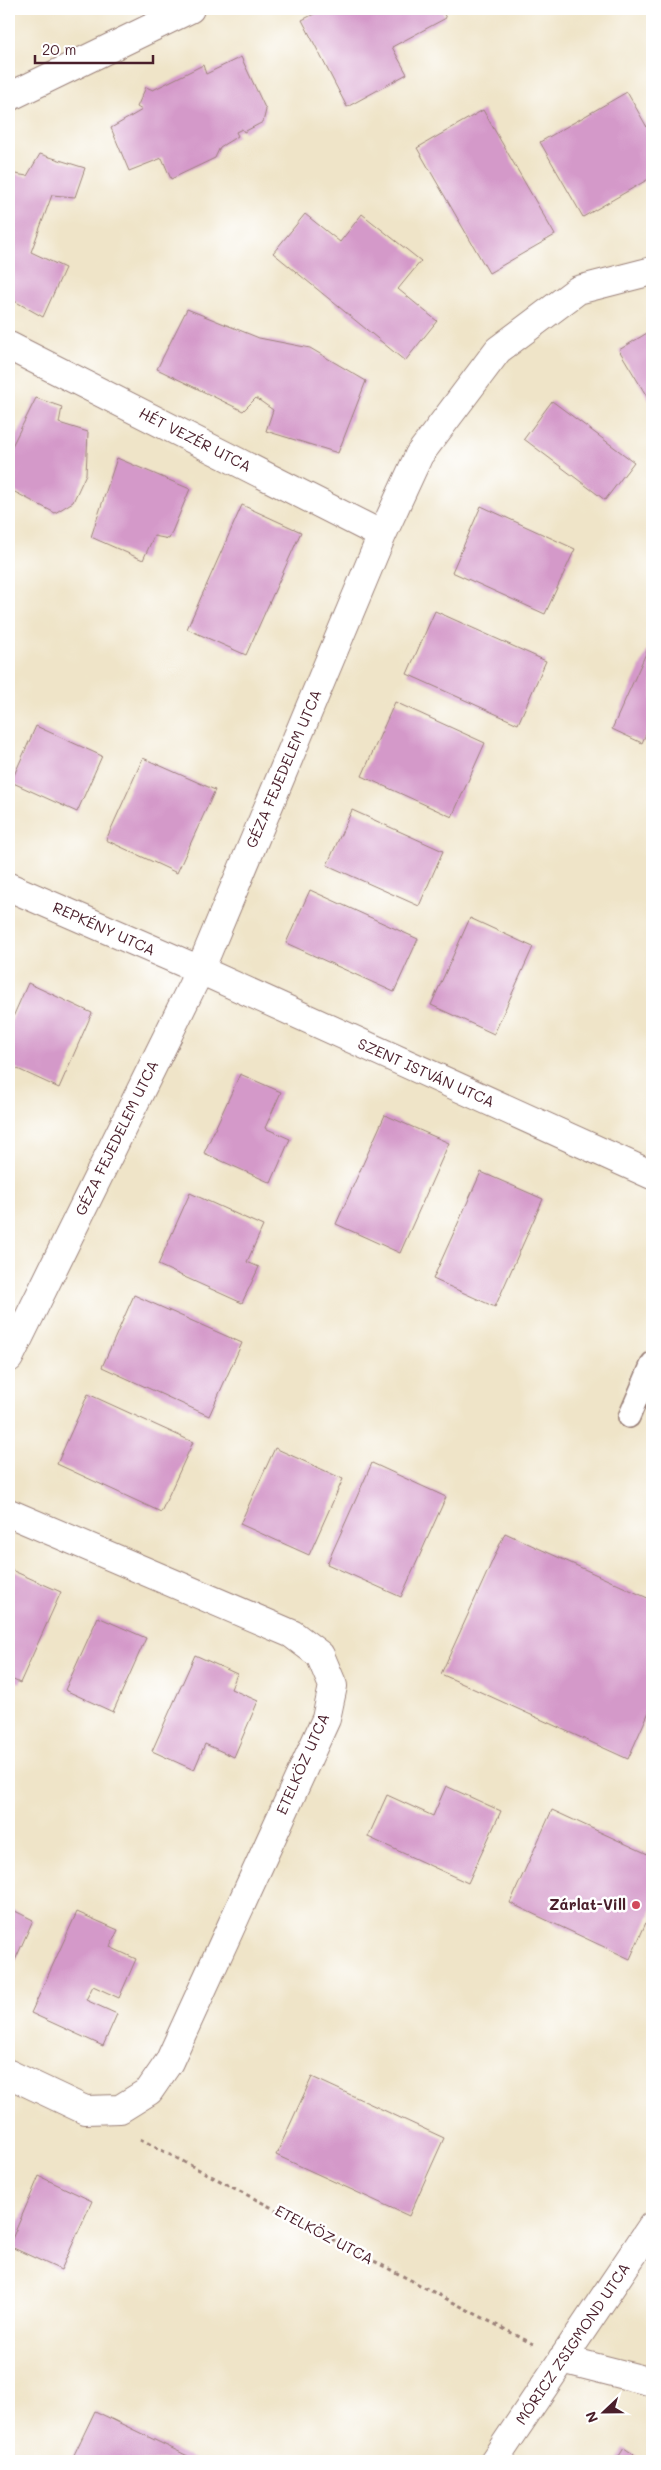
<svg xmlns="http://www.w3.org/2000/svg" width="661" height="2470" viewBox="0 0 661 2470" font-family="Mali,sans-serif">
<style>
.building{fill:#d499c9}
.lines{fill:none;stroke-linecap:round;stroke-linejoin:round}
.service-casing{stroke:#9c827a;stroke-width:24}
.minor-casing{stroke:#9c827a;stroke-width:30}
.tertiary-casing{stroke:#9c827a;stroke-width:30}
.path{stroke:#9c827a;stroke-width:3;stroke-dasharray:4 4;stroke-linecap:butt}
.service{stroke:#fff;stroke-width:21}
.minor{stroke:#fff;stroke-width:28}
.tertiary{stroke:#fff;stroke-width:28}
.poi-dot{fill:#d1495b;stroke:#fff;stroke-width:2}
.labels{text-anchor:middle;stroke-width:5;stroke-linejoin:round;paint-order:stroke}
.street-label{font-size:15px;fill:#4a1f2b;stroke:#fff}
.poi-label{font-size:15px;font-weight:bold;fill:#4a1f2b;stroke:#fff;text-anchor:end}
</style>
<rect width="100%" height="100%" fill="#fff"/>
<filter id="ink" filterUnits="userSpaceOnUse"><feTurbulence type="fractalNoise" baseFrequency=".02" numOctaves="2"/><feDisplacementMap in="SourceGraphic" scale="10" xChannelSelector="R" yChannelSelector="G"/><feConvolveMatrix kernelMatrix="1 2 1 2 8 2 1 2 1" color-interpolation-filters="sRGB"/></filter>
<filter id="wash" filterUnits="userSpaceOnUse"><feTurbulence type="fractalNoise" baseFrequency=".0096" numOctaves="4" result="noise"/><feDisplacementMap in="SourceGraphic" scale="20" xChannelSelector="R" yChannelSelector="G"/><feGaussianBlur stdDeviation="1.12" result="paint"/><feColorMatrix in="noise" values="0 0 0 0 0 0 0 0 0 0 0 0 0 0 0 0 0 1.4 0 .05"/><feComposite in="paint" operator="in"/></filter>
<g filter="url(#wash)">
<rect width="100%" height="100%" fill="#efe4c8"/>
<g id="blocks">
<path class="building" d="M324,9H441L446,18L392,47L407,74L347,107L302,20Z
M241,57L266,110L263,122L244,132L242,129L236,132L238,136L220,147L215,158L171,179L162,158L129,171L111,128L142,110L137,107L146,87L153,90L203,65L206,74Z
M627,92L652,136V177L583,217L540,142Z
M483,110L555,235L489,273L417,148Z
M40,154L85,168L75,197L52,195L31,252L65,268L43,317L9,298V173L27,176Z
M305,214L340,242L362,214L421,261L398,289L437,321L405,361L273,253Z
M187,309L259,338L310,348L366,381L338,453L266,431L273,410L256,398L243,411L157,369Z
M652,330V405L619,350Z
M36,398L62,407L59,423L88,432L86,474L73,502L55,513L9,489V452Z
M552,401L634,462L605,500L524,439Z
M117,458L190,489L169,539L154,536L143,560L91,537Z
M242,505L301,532L246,655L187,629Z
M481,506L575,549L545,614L452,572Z
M435,611L546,661L518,724L407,674Z
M652,640V720L642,743L612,729Z
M395,702L485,743L452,817L362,776Z
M36,726L102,756L77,812L11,782Z
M143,758L215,790L177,873L106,840Z
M352,810L443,851L419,906L327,865Z
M310,890L418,939L394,992L286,943Z
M470,918L533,947L494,1034L431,1005Z
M28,983L92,1013L59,1088L9,1065V1026Z
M240,1074L281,1092L265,1128L290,1139L271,1183L204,1153Z
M385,1115L449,1143L400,1253L336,1224Z
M481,1172L543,1199L495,1307L433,1279Z
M190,1193L263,1226L247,1262L259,1267L242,1303L158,1265Z
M134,1295L242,1343L209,1416L102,1367Z
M88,1394L193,1442L161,1512L57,1464Z
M275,1448L343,1479L309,1555L240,1524Z
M372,1463L446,1497L401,1597L327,1564Z
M505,1533L652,1600V1705L628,1759L441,1674Z
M9,1569L61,1592L20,1683L9,1678Z
M98,1617L146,1638L113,1712L65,1690Z
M195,1655L237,1674L231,1689L258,1701L234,1757L205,1744L194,1770L152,1751Z
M446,1786L501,1811L468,1883L368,1837L387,1795L433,1816Z
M552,1810L652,1856V1909L630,1959L510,1903Z
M9,1908L33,1920L9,1974Z
M77,1912L118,1930L110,1947L136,1959L119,1998L93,1986L86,2000L117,2014L103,2046L31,2013Z
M312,2077L444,2138L409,2216L276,2155Z
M39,2176L92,2201L61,2270L9,2246Z
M95,2411L198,2461H71Z
M624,2448L644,2461H616Z"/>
</g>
</g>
<g filter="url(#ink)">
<use href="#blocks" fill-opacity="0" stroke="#9c827a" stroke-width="1"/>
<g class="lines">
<defs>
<path id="service" d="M629,1417L652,1363"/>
<path id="minor" d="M9,97L190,9
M9,346L382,535
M9,887L200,970L652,1175
M9,1358L200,970L382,535L419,455L498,350L578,290L652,271
M9,1513L292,1634L320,1655L333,1686L326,1719L169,2062L149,2091L120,2109L85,2110L9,2074
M562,2359L652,2382"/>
<path id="tertiary" d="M494,2461L652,2226"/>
</defs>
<use href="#service" class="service-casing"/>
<use href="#minor" class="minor-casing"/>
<use href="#tertiary" class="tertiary-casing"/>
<path class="path" d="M140,2139L533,2344"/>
<use href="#service" class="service"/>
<use href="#minor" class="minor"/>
<use href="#tertiary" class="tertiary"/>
</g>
</g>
<circle class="poi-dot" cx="636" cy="1905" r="5"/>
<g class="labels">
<g class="street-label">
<text transform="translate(195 440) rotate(27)" y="5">HÉT VEZÉR UTCA</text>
<text transform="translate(284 769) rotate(-67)" y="5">GÉZA FEJEDELEM UTCA</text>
<text transform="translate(104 929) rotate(24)" y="5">REPKÉNY UTCA</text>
<text transform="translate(426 1073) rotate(24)" y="5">SZENT ISTVÁN UTCA</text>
<text transform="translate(117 1138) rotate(-64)" y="5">GÉZA FEJEDELEM UTCA</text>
<text transform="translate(303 1764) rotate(-66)" y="5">ETELKÖZ UTCA</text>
<text transform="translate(324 2235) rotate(28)" y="5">ETELKÖZ UTCA</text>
<text transform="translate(573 2344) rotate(-56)" y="5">MÓRICZ ZSIGMOND UTCA</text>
</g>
<g class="poi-label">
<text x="626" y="1910">Zárlat-Vill</text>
</g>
</g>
<rect width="661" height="2470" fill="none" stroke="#fff" stroke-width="30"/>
<g transform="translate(604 2412) rotate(248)" stroke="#ffffff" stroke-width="4" paint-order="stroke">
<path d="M0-4L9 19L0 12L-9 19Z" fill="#4a1f2b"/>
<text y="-8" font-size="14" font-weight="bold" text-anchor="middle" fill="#4a1f2b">N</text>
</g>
<path d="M35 55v8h118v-8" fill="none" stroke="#4a1f2b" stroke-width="2.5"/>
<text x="42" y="55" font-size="15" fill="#4a1f2b" stroke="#ffffff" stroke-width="4" paint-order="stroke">20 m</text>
</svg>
